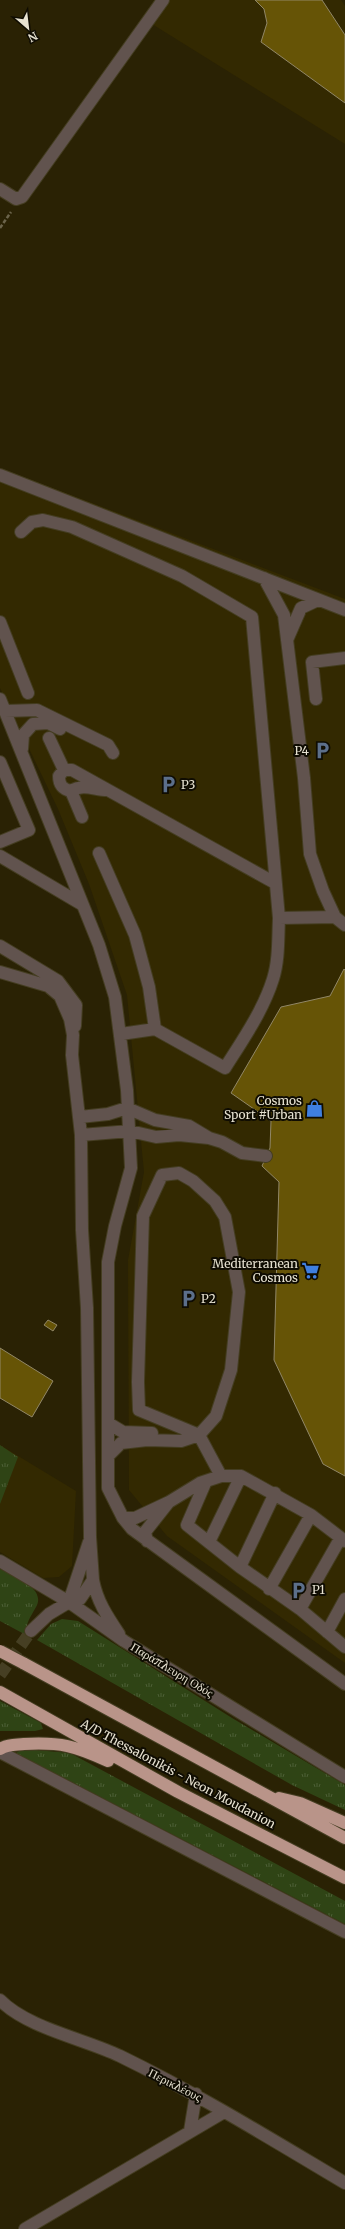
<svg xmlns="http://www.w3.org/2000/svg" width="345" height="2229" viewBox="0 0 345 2229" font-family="Merriweather,serif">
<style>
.built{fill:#332901}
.grass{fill:url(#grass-tufts)}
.building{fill:#665406;stroke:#918767}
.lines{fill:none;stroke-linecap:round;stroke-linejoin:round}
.minor-tunnel{stroke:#463f23;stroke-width:12;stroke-dasharray:12 6;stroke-linecap:butt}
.minor-casing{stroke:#443d21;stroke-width:14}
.highway-casing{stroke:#443d21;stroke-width:14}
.path{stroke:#6b644b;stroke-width:2.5;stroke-dasharray:4 2;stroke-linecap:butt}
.minor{stroke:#61534e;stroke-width:12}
.highway{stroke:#b99489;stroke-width:12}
.highway-bridge-casing{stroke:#443d21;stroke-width:14;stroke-linecap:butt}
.highway-bridge{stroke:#b99489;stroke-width:12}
.labels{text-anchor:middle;stroke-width:4;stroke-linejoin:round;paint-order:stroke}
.poi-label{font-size:12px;fill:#e7e2d1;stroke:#0f0c02;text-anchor:end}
.street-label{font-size:12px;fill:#e7e2d1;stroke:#0f0c02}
</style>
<defs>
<pattern id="grass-tufts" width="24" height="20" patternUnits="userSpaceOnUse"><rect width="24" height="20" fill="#2f4415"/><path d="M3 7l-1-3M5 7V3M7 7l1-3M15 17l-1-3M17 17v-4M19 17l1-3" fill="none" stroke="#4d5f36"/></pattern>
</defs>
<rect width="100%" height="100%" fill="#2a2204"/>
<path class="built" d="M169,0H341L345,6V144L152,24Z
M0,468L345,599V1663L167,1536L129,1490L128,1260L144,1172L127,995L89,884L58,809L0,688Z
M0,1445L76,1491L72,1566L59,1577L43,1578L0,1552Z"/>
<path class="grass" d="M0,1445L18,1457L0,1504Z
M0,1569C13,1576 47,1588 36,1607C30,1618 26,1622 26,1635L0,1621Z
M62,1619L78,1621L232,1718L345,1785V1810L292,1785L37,1640L51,1624Z
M0,1701L41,1723L43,1729L35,1731H0Z
M35,1750L70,1753L345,1901V1924L16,1753L19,1751Z"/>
<path class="building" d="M255,0H322L345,35V103L261,42L267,23L264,9Z
M344,969L345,970V1476L323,1464L274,1360L279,1182L262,1166L270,1148L271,1121L231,1093L281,1007L330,996Z
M48,1320L57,1325L53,1331L44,1325Z
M0,1348L53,1381L32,1417L0,1398Z"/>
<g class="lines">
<path class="minor-tunnel" d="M0,1675L31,1631"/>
<defs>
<path id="minor" d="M0,189L16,199L22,197L163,0
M0,475L345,610
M21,532L32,522L43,520L72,527L182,576L252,617L279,918C278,939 279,960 273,979C263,1011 242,1041 225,1068L155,1029
M264,578L284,615L304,778L310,854L323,891L335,917L345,925
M0,622L28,693
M287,640L301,608L318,600
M0,699L99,945L115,997L127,1090L131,1168L115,1226L108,1262V1488L123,1518L132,1529L345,1684
M316,699L312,662L345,658
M5,711L37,710L108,745L113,753
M49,738L64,770
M22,749L23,735L33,724L48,723L60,729
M0,762L29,830L0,842
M107,790C94,790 84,783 71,791C62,789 59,785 59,776L64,770H72L275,883
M71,791L82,817
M99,853L135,935L149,987L155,1029L121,1034
M0,856L83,905
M279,918L335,917
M0,946L58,981L76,1005L75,1026
M0,972L48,986L60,996L70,1019L73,1035L72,1055L81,1135L82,1230L87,1308L90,1537L93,1580L80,1599L69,1602L49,1614L31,1631
M80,1117L108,1114L127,1108L155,1120L189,1126L209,1138L179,1135L156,1137L130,1131L81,1135
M209,1138L222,1142L242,1153L266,1156
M108,1423L123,1432L152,1433
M108,1456L121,1443L147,1440L181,1441L199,1435L216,1416L231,1370L239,1292L225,1217L215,1201L193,1181L179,1173L162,1175L143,1216L138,1382L139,1410L199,1435L221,1476
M206,1481L187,1525L240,1567L300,1609L345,1647
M123,1518H135L169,1502L200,1483L221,1476H241L311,1515L345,1541
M147,1541L145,1532L168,1503
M209,1542L241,1476
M0,1561L69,1602L124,1641L345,1777
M240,1567L275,1493
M93,1580C97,1601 107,1616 119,1634
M269,1589L311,1515
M69,1602L89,1542
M300,1609L340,1539
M327,1632L345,1599
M0,1752L345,1932
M0,2000C27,2028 85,2039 120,2056C198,2094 271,2139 345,2183
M190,2131L196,2094
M25,2229L224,2112"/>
<path id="highway" d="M23,1663L345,1838
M0,1692L178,1792L345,1878
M0,1749C7,1744 16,1745 24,1744C61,1742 75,1746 108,1761
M279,1798L300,1803L345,1823"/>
</defs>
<use href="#minor" class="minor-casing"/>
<use href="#highway" class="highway-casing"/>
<path class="path" d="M0,228L11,212"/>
<use href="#minor" class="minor"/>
<use href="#highway" class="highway"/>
<defs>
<path id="highway-bridge" d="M0,1651L23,1663"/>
</defs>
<use href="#highway-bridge" class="highway-bridge-casing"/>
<use href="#highway-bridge" class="highway-bridge"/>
</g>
<defs>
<symbol id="parking-bare" viewBox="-9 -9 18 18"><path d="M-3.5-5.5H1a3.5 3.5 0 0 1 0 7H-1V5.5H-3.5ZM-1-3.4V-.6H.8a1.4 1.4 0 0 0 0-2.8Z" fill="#5c6f8a" stroke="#0f0c02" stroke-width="2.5" paint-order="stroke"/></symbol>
<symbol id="shop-bare" viewBox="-9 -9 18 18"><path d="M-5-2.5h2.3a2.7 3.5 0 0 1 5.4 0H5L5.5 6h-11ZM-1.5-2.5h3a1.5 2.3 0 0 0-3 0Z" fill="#3f7fe0" stroke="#0f0c02" stroke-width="2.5" paint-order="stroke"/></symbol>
<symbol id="supermarket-bare" viewBox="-9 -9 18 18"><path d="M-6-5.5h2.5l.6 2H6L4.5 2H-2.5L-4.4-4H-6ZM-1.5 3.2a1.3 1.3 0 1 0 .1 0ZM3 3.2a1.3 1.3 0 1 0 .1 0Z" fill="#3f7fe0" stroke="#0f0c02" stroke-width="2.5" paint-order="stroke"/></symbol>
</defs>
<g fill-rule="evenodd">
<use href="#parking-bare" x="310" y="738" width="25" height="25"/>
<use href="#parking-bare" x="156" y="772" width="25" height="25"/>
<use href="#shop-bare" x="302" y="1096" width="25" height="25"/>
<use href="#supermarket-bare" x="298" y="1258" width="25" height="25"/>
<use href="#parking-bare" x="176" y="1286" width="25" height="25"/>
<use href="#parking-bare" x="286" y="1578" width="25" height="25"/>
</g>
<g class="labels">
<g class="poi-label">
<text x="309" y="755">P4</text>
<text x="181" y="789" text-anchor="start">P3</text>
<text x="302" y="1105">Cosmos<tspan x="302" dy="14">Sport #Urban</tspan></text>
<text x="298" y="1268">Mediterranean<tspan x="298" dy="14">Cosmos</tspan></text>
<text x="201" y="1303" text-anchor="start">P2</text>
<text x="312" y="1594" text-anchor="start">P1</text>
</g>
<g class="street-label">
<text transform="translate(172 1670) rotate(31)" y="4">Παράπλευρη Οδός</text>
<text transform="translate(178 1774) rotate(28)" y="4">A/D Thessalonikis - Neon Moudanion</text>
<text transform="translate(175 2085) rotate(27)" y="4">Περικλέους</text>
</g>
</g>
<g transform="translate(28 28) rotate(152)" stroke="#0f0c02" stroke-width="3" paint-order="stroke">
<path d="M0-3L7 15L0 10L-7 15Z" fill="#e7e2d1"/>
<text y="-6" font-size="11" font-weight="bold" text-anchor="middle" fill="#e7e2d1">N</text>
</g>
</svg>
